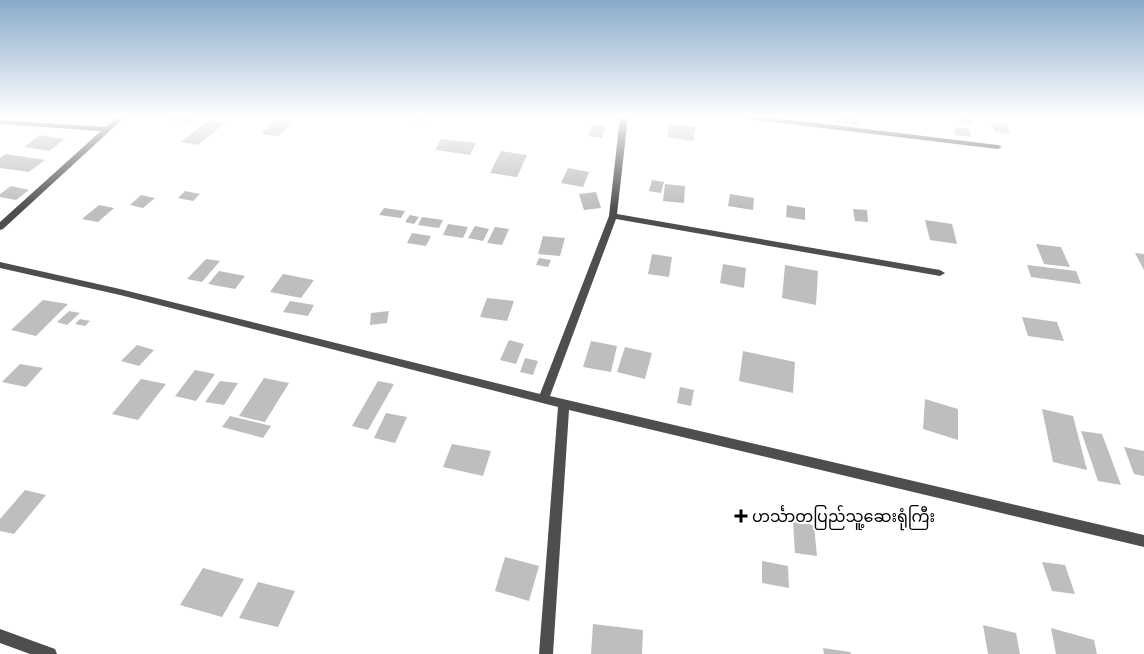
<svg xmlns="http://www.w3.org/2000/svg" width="1144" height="654" viewBox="0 0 1144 654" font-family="Commissioner,'Noto Sans Myanmar',sans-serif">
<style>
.building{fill:#bebebe}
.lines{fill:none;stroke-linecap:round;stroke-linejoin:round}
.street{fill:#4e4e4e;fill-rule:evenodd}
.poi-dot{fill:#000;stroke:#fff;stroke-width:2}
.labels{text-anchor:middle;stroke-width:4;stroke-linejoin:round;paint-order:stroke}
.near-poi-label{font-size:16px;fill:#000;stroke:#fff;text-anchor:start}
</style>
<rect width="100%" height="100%" fill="#fff"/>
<path class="building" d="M171,117H199L192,123L167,120Z
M414,117H432L429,122L413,120Z
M837,117H859V125L837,123Z
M960,117H972L974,125L962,123Z
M277,118L295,120L279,136L261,134Z
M209,120L225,123L198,145L181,142Z
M991,122L1007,124L1010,134L995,132Z
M669,124L696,127L693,141L667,137Z
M593,125L606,126L602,138L588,136Z
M954,127L969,129L971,137L955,135Z
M40,135L65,139L49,151L24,147Z
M441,139L476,143L470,155L435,150Z
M501,151L527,155L517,177L490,173Z
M6,154L45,160L29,172L0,168V158Z
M568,168L589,172L583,187L561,183Z
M652,180L664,182L661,193L649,191Z
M665,184L685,186L684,203L663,201Z
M11,186L29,190L16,200L0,197V194Z
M185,191L200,194L193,201L178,198Z
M596,192L601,208L584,210L579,194Z
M730,194L754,198L753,210L728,206Z
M141,195L155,198L143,208L130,205Z
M99,205L114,208L98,222L82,219Z
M787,205L805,208V220L786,217Z
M384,208L405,211L401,218L379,215Z
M853,209L867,210L868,222L855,221Z
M410,215L419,217L414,224L405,222Z
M422,217L443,220L439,228L418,225Z
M925,220L952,224L957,244L930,240Z
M448,224L468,227L463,238L443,235Z
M475,226L489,229L483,241L468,238Z
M495,227L509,229L502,245L487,243Z
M412,233L431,236L426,246L407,243Z
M543,236L565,238L560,256L538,254Z
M1036,244L1061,247L1070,267L1044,264Z
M1135,253L1144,254V270Z
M652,254L672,257L669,277L648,274Z
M539,258L551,260L548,267L536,265Z
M206,259L220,261L202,282L187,279Z
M723,264L746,268L744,288L720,283Z
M785,265L818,271L816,305L782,298Z
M1027,265L1076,271L1081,284L1031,277Z
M219,271L245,276L235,289L208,284Z
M283,274L314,280L301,298L270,292Z
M487,298L514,301L507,321L480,317Z
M43,300L68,304L36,336L11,330Z
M290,301L314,305L308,316L283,312Z
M69,311L80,313L67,325L57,322Z
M389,311L387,323L370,325L371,313Z
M1022,317L1057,322L1064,341L1028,336Z
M80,319L90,321L85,326L75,324Z
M509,340L524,344L516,364L500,360Z
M591,341L617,346L611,372L583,367Z
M137,345L154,350L139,366L121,361Z
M625,347L652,353L645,379L617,372Z
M743,351L795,362L793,393L739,381Z
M525,358L538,361L533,375L520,372Z
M20,364L43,368L26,387L2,382Z
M195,370L215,374L196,401L175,396Z
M264,378L289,383L265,422L239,416Z
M141,379L166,384L138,420L112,414Z
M220,381L238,383L224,405L205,402Z
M378,381L394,384L368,430L352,426Z
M680,387L694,390L691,406L677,403Z
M925,399L958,409V440L923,429Z
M1042,409L1073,416L1087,470L1053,462Z
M386,413L407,417L395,443L374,438Z
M230,416L271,426L263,438L222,427Z
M1081,431L1102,434L1121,485L1098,481Z
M452,444L491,451L483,476L443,467Z
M1124,447L1144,451V476L1134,474Z
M25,490L46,495L14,534L0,531V519Z
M793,522L814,525L817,556L795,553Z
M505,557L539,566L529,601L495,591Z
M762,561L788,566L789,588L762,583Z
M1042,562L1065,565L1075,594L1052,591Z
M203,568L244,579L222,617L180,605Z
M258,582L295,591L278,627L239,618Z
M593,624L643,630L642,654H591Z
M983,625L1016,633L1020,654H988Z
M1051,628L1094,640L1097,654H1056Z
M823,648L850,652L851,654H824Z"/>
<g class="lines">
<path class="street" d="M117,117H125L3,229L0,230V222L101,131L0,124V120L106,127Z
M620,117H628L617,214L940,270L945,273L940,276L616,219L550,396L1144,535V547L569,410L553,654H539L558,407L120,295L0,268V262L120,289L540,394L609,216Z
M744,117H767L998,145L1002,147L998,149L748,119Z
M0,629L55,649L57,654H30L0,643Z"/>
</g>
<linearGradient id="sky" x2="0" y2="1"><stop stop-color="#89aaca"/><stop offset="0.56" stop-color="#fff"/><stop offset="1" stop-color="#fff" stop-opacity="0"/></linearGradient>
<rect width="1144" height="209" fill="url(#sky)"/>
<path class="poi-dot" d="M738.5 508.5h5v5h5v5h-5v5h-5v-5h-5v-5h5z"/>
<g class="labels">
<g class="near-poi-label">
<text x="752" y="522">ဟင်္သာတပြည်သူ့ဆေးရုံကြီး</text>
</g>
</g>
</svg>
